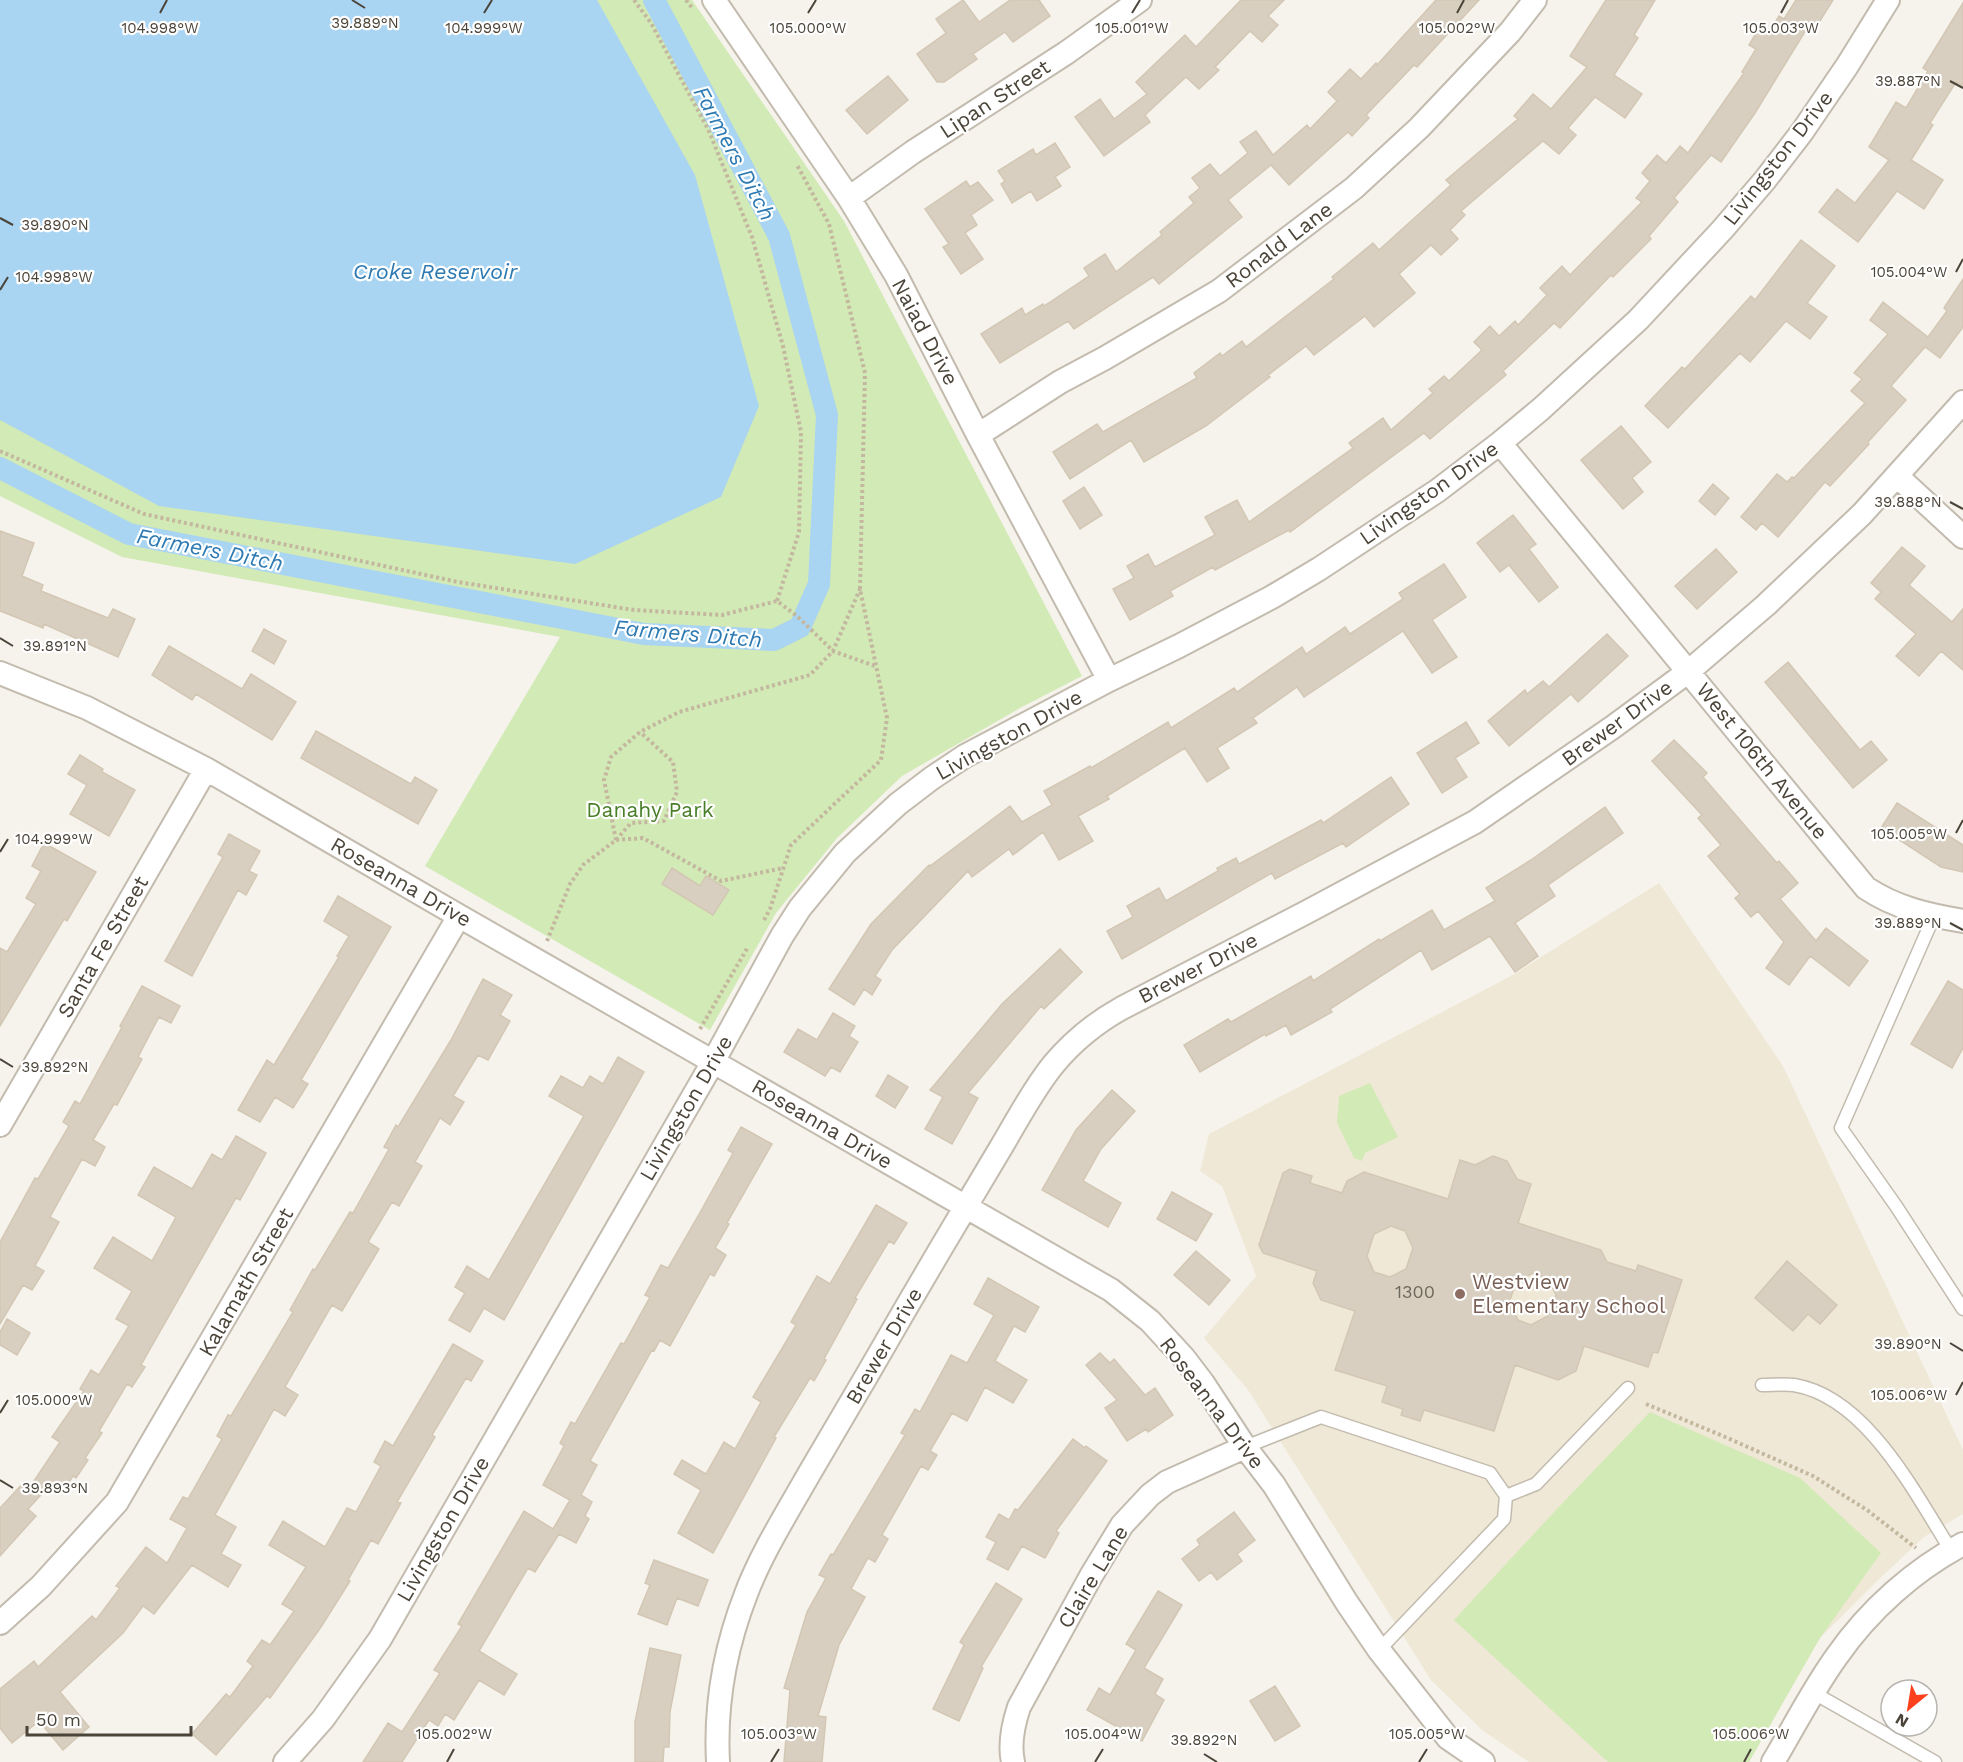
<svg xmlns="http://www.w3.org/2000/svg" width="1963" height="1762" viewBox="0 0 1963 1762" font-family="'Work Sans',sans-serif">
<style>
.education{fill:#efe8d6}
.green{fill:#d2eab5}
.water{fill:#a9d4f2}
.lines{fill:none;stroke-linecap:round;stroke-linejoin:round}
.canal{stroke:#a9d4f2;stroke-width:22}
.building{fill:#d8cfc1;stroke:#d3c7b4;stroke-width:1.5;fill-rule:evenodd}
.service-casing{stroke:#c2bbae;stroke-width:15}
.minor-casing{stroke:#c2bbae;stroke-width:26}
.path{stroke:#c4b79f;stroke-width:4;stroke-dasharray:3 3;stroke-linecap:butt}
.service{stroke:#fff;stroke-width:12}
.minor{stroke:#fff;stroke-width:22}
.ticks{fill:none;stroke:#4b4439;stroke-width:2}
.education-dot{fill:#8d6e63;stroke:#fff;stroke-width:2}
.labels{text-anchor:middle;stroke-width:4.5;stroke-linejoin:round;paint-order:stroke}
.number-label{font-size:18px;fill:#6e675b}
.street-label{font-size:21px;fill:#4b4439;stroke:#fff}
.park-label{font-size:21px;fill:#4a7f2a;stroke:#fff}
.education-label{font-size:21px;fill:#785e54;stroke:#fff;text-anchor:start}
.water-label{font-size:22px;font-style:italic;fill:#2e7ab2;stroke:#fff}
.ticks-label{font-size:15px;text-anchor:middle;fill:#4b4439;stroke:#fff;stroke-width:4.5;stroke-linejoin:round;paint-order:stroke}
</style>
<rect width="100%" height="100%" fill="#f6f3ec"/>
<path class="education" d="M1659,883L1783,1066L1963,1450V1514L1924,1537L1875,1583L1820,1638L1749,1762H1529L1482,1730L1431,1680L1248,1390L1204,1338L1256,1276L1222,1186L1200,1171L1209,1134L1511,976Z"/>
<path class="green" d="M0,0H692L844,221L1082,676L1020,708L902,776L837,838L776,913L710,1030L425,866L560,637L122,557L0,496Z
M1370,1083L1398,1137L1365,1153L1362,1161L1354,1158L1337,1123L1339,1096Z
M1650,1412L1800,1478L1881,1553L1820,1638L1749,1762H1608L1454,1620L1554,1512Z"/>
<path class="water" d="M0,0H597L695,175L759,406L721,497L575,564L159,506L0,420Z"/>
<g class="lines">
<path class="canal" d="M0,468L129,534L644,634L774,640L800,627L819,584L827,415L779,236L654,0"/>
</g>
<path class="building" d="M963,0L979,22L1010,0H1039L1050,16L1013,42L1005,32L973,54L977,59L944,82H937L917,54L946,33L936,19Z
M1241,0H1284L1268,16L1278,25L1262,42L1250,31L1215,67L1219,70L1199,89L1186,77L1145,115L1150,122L1104,156L1075,117L1100,99L1114,119L1147,94L1136,82L1185,35L1196,47Z
M1436,0H1479L1417,67L1414,65L1366,115L1369,118L1352,136L1348,132L1289,185L1271,165L1228,200L1242,217L1159,284L1153,277L1074,329L1068,321L1000,363L981,334L1022,308L1025,315L1043,304L1044,306L1089,276L1084,268L1105,254L1116,272L1162,235L1160,232L1194,203L1189,197L1200,188L1192,178L1210,164L1220,176L1248,153L1240,142L1256,131L1273,155L1307,125L1310,129L1337,101L1328,92L1350,69L1361,79L1376,63L1377,65Z
M1606,0H1655L1634,35L1638,38L1614,75L1642,94L1625,118L1595,97L1568,128L1576,135L1559,154L1543,141L1461,211L1465,215L1450,230L1458,239L1441,255L1431,245L1399,274L1415,293L1374,327L1365,316L1314,355L1306,346L1268,375L1270,377L1206,426L1144,462L1131,440L1070,479L1053,452L1097,424L1103,432L1197,378L1194,373L1220,353L1222,356L1242,341L1246,347L1334,279L1332,277L1373,243L1379,250L1451,185L1446,180L1518,119L1514,116L1533,94L1551,109L1587,67L1570,56Z
M1796,0H1833L1815,29L1809,25L1755,113L1721,162L1711,155L1674,198L1678,202L1649,236L1651,239L1613,277L1611,275L1560,328L1554,323L1503,371L1506,375L1430,439L1424,433L1290,532L1289,530L1215,570L1213,567L1170,591L1173,596L1130,620L1113,589L1134,578L1127,566L1148,554L1155,567L1215,535L1205,517L1237,500L1249,522L1353,448L1349,443L1383,418L1391,430L1433,393L1429,389L1444,376L1449,381L1482,350L1474,342L1490,326L1499,336L1515,321L1518,325L1547,295L1540,288L1562,266L1570,275L1642,202L1636,198L1650,181L1642,173L1657,155L1666,163L1680,146L1688,153L1744,73L1742,72L1756,49L1749,45L1759,28L1768,34L1779,16L1784,19Z
M1963,3V86L1956,82L1930,123L1933,125L1911,160L1943,180L1924,209L1897,191L1858,242L1819,212L1837,189L1855,203L1889,160L1869,147L1896,102L1906,108L1928,71L1923,68Z
M888,76L908,100L867,134L846,110Z
M1055,143L1070,167L1055,177L1061,186L1037,201L1031,191L1012,203L1001,184L1005,181L998,171L1033,149L1036,155Z
M966,181L970,187L978,182L993,200L971,215L977,225L965,233L983,259L961,274L943,247L949,244L925,209Z
M1801,240L1835,266L1807,303L1827,317L1810,339L1786,321L1750,362L1740,353L1668,428L1645,406L1682,367L1685,369L1751,296L1755,300Z
M1963,279V327L1940,358L1925,347L1891,386L1906,400L1868,442L1869,444L1830,486L1825,482L1778,537L1762,523L1756,530L1741,517L1777,474L1787,482L1792,477L1794,478L1865,403L1851,391L1862,379L1854,373L1888,334L1870,320L1883,302L1928,337L1947,311L1944,308Z
M1621,426L1651,462L1632,478L1643,492L1623,509L1581,460Z
M1713,484L1729,498L1715,515L1699,501Z
M1084,487L1102,515L1080,529L1063,501Z
M1513,515L1536,544L1529,549L1558,587L1539,602L1509,565L1500,572L1477,543Z
M0,531L34,543L22,576L43,585L41,591L108,618L113,609L135,619L118,657L44,624L43,628L0,611Z
M1902,547L1925,566L1909,585L1952,622L1963,609V670L1941,651L1919,676L1896,656L1916,634L1875,599L1881,592L1871,583Z
M1716,549L1737,572L1697,609L1675,586Z
M1444,564L1466,597L1432,620L1457,657L1432,673L1403,631L1304,697L1297,687L1253,718L1257,723L1217,748L1229,768L1207,782L1185,748L1107,796L1109,799L1078,816L1093,841L1059,860L1043,832L1013,855L1009,849L972,877L968,871L892,950L875,976L881,980L872,995L864,989L854,1005L829,989L871,924L929,865L930,866L1010,806L1022,822L1052,805L1044,791L1090,766L1091,768L1168,722L1171,728L1234,688L1237,692L1302,647L1306,654L1345,627L1350,634L1403,599L1399,593Z
M264,629L286,641L274,664L252,651Z
M1607,634L1628,656L1578,702L1571,694L1509,746L1488,721L1525,690L1527,694L1543,681L1549,687Z
M169,646L242,689L251,674L296,702L272,740L196,694L192,700L152,675Z
M1788,662L1860,750L1871,741L1887,760L1853,788L1765,682Z
M1466,722L1479,743L1455,758L1467,777L1442,793L1417,753Z
M316,731L411,784L415,777L437,790L418,824L301,758Z
M1674,740L1707,773L1703,777L1777,863L1779,861L1798,883L1780,899L1816,941L1826,928L1868,961L1849,986L1810,956L1789,985L1766,968L1784,942L1758,911L1751,917L1735,898L1740,894L1708,856L1721,845L1698,818L1702,815L1652,761Z
M80,755L103,769L102,772L135,790L109,836L70,814L87,785L68,774Z
M1391,777L1409,804L1346,847L1343,843L1275,879L1272,873L1122,959L1107,931L1133,917L1127,906L1159,888L1166,901L1218,871L1217,868L1236,858L1239,864L1321,820L1323,823Z
M1897,803L1963,845V872L1941,867L1881,828Z
M1605,807L1623,833L1548,885L1555,896L1515,923L1538,956L1515,972L1490,936L1432,970L1421,950L1330,1009L1332,1012L1291,1035L1286,1025L1266,1036L1265,1034L1200,1072L1184,1045L1228,1019L1231,1022L1311,976L1313,981L1379,939L1380,941L1432,910L1444,930L1495,901L1486,888L1531,860Z
M229,834L260,851L249,871L257,875L246,895L238,890L192,976L165,961L223,857L218,854Z
M44,843L96,872L67,921L64,919L0,1026V948L7,952L36,904L26,898L41,871L32,866Z
M672,868L700,886L706,876L729,890L713,915L662,884Z
M338,896L391,927L301,1080L308,1084L293,1108L275,1097L260,1122L238,1110L267,1060L274,1065L339,957L337,956L349,936L324,921Z
M1060,949L1082,972L1044,1009L1041,1006L968,1093L978,1098L952,1144L925,1129L943,1097L930,1090L1002,1004Z
M483,979L512,995L500,1015L510,1021L488,1060L478,1055L453,1096L464,1102L450,1125L440,1118L415,1162L422,1166L399,1206L392,1202L368,1242L379,1249L342,1311L332,1305L285,1387L298,1395L285,1416L274,1409L215,1515L236,1527L221,1554L241,1565L228,1587L192,1565L154,1614L143,1606L123,1633L60,1692L89,1727L63,1750L39,1721L12,1743L0,1728V1689L34,1661L38,1667L92,1616L96,1620L120,1588L116,1586L146,1547L167,1563L187,1528L170,1519L183,1497L188,1499L222,1439L217,1436L228,1415L231,1416L293,1312L290,1310L313,1269L315,1270L350,1212L353,1213L389,1149L384,1147L396,1125L398,1127L451,1040Z
M1948,981L1963,990V1048L1952,1068L1911,1044Z
M142,986L180,1006L171,1023L159,1017L138,1057L142,1059L117,1105L114,1104L93,1140L105,1147L95,1166L82,1159L50,1217L59,1222L35,1266L44,1271L32,1290L23,1285L0,1324V1242L35,1178L38,1179L69,1126L63,1122L75,1101L80,1104L122,1027L120,1026Z
M833,1013L855,1026L849,1036L858,1042L840,1072L831,1067L825,1076L784,1052L798,1029L817,1040Z
M618,1057L644,1072L504,1320L484,1308L470,1332L449,1320L465,1293L455,1287L467,1266L489,1280L584,1116L549,1096L561,1076L583,1088L590,1076L603,1084Z
M888,1075L908,1087L895,1108L876,1096Z
M1112,1090L1135,1111L1101,1149L1083,1181L1121,1203L1108,1227L1042,1190L1076,1130Z
M741,1127L772,1144L727,1223L729,1224L715,1248L726,1255L714,1276L710,1274L670,1346L660,1340L654,1351L652,1350L590,1461L597,1465L581,1495L592,1502L585,1516L589,1519L576,1543L559,1534L535,1572L528,1568L479,1651L517,1674L504,1695L479,1680L454,1720L445,1714L438,1726L429,1720L402,1762H363L388,1723L402,1732L440,1673L434,1670L462,1626L458,1624L524,1511L553,1529L570,1500L543,1485L564,1446L560,1443L571,1422L575,1424L621,1343L624,1344L650,1297L645,1295L661,1265L668,1268L702,1209L733,1153L728,1150Z
M236,1136L266,1153L240,1200L236,1198L141,1365L145,1367L132,1387L127,1384L99,1431L102,1433L85,1458L88,1460L76,1478L73,1476L62,1492L50,1485L28,1509L36,1516L0,1556V1508L24,1482L30,1487L60,1442L52,1437L84,1391L80,1389L91,1370L99,1375L129,1326L116,1319L132,1291L94,1268L113,1237L152,1261L176,1217L138,1195L154,1167L192,1189L212,1154L222,1160Z
M1493,1156L1507,1161L1517,1179L1531,1184L1518,1223L1601,1250L1607,1262L1636,1271L1638,1265L1682,1280L1658,1353L1653,1352L1648,1367L1584,1346L1576,1371L1558,1380L1515,1365L1494,1431L1424,1410L1420,1421L1401,1415L1403,1409L1382,1402L1387,1386L1335,1370L1355,1311L1321,1300L1313,1283L1317,1271L1263,1253L1259,1245L1283,1173L1290,1169L1312,1176L1310,1183L1342,1193L1347,1181L1364,1172L1448,1199L1460,1160L1475,1165ZM1391,1226L1405,1231L1413,1248L1406,1269L1390,1277L1374,1272L1367,1256L1374,1234ZM1533,1273L1547,1278L1556,1295L1548,1316L1531,1325L1518,1320L1509,1303L1516,1282Z
M1172,1192L1212,1214L1196,1241L1157,1219Z
M876,1205L907,1223L894,1244L889,1241L855,1298L857,1299L824,1359L826,1360L814,1381L810,1378L774,1437L776,1438L713,1553L678,1533L701,1490L674,1474L682,1460L706,1474L724,1442L735,1449L761,1402L753,1397L796,1325L791,1322L817,1276L830,1284Z
M1196,1251L1230,1280L1209,1305L1174,1275Z
M1787,1261L1837,1305L1820,1324L1808,1314L1793,1331L1755,1298Z
M988,1278L1039,1307L1025,1332L1014,1326L995,1361L1027,1380L1013,1403L985,1387L967,1421L952,1413L930,1451L937,1455L928,1470L921,1466L882,1535L888,1539L875,1562L868,1558L851,1589L865,1597L839,1645L818,1716L826,1717L822,1762H784L790,1690L784,1688L807,1612L826,1578L819,1575L831,1554L833,1555L905,1435L901,1433L915,1409L920,1412L951,1355L967,1363L994,1315L974,1304Z
M7,1319L30,1333L17,1355L0,1345V1332Z
M453,1344L483,1361L471,1381L466,1378L432,1435L435,1437L397,1502L401,1503L378,1544L371,1540L348,1580L350,1581L321,1627L270,1698L267,1696L216,1755L192,1734L226,1694L230,1697L253,1666L247,1661L262,1640L270,1645L294,1611L282,1604L306,1567L269,1545L283,1521L325,1547L347,1508L356,1512L381,1466L374,1462L385,1441L393,1446Z
M1100,1353L1110,1363L1114,1359L1145,1395L1155,1388L1173,1415L1148,1432L1146,1429L1127,1441L1105,1408L1117,1400L1086,1365Z
M1073,1439L1085,1448L1086,1446L1107,1461L1056,1531L1059,1533L1045,1558L1022,1546L1008,1570L987,1559L996,1542L986,1537L999,1514L1009,1520L1015,1509L1018,1510Z
M1234,1512L1255,1540L1237,1554L1242,1561L1217,1580L1211,1572L1199,1581L1182,1559L1200,1545L1197,1540Z
M654,1560L708,1580L698,1606L677,1598L667,1625L638,1614L650,1585L645,1583Z
M996,1583L1022,1599L981,1667L983,1668L959,1721L933,1709L964,1645L960,1642Z
M1158,1591L1182,1605L1144,1668L1163,1679L1155,1694L1164,1700L1142,1741L1087,1710L1099,1688L1110,1695L1136,1650L1126,1644Z
M650,1648L681,1655L670,1712L669,1747H664L663,1762H635V1722Z
M1275,1686L1300,1726L1275,1741L1250,1701Z"/>
<g class="lines">
<defs>
<path id="service" d="M1934,916L1841,1128L1896,1206L1963,1309
M1762,1385C1773,1385 1784,1384 1794,1385C1867,1397 1915,1494 1951,1550
M1245,1447L1321,1417L1490,1473L1506,1496L1504,1519L1379,1650
M1506,1496L1536,1484L1628,1388
M1814,1693L1935,1762"/>
<path id="minor" d="M714,0L849,198L896,275L978,435L1109,680
M849,198L913,152L1066,53L1140,0
M978,435L1060,382L1105,358L1219,291L1354,188L1419,128L1510,32L1535,0
M1500,443L1866,888C1896,908 1928,915 1963,921
M1897,476L1963,537
M0,673L87,708L206,769L459,916L1111,1290L1150,1321L1184,1358L1203,1383L1245,1447L1274,1485L1347,1603L1379,1650L1448,1738L1483,1762
M0,1125L206,769
M0,1623L41,1586L117,1502L459,916
M285,1762L323,1719L380,1639L713,1062L782,936L800,908L845,853L898,804L932,778L965,756L1109,680L1179,646L1272,597L1319,569L1437,491L1500,443L1541,409L1638,320L1722,230L1765,180L1802,132L1847,66L1888,0
M718,1762C715,1704 725,1648 746,1594C761,1554 788,1511 809,1474C841,1420 872,1367 903,1313C935,1258 967,1204 1000,1149C1017,1121 1032,1091 1053,1065C1073,1041 1095,1023 1122,1008L1305,913L1475,822L1613,727L1689,671L1766,605L1862,514L1963,402
M1013,1762C1009,1744 1013,1725 1019,1707L1091,1576L1122,1525L1150,1495L1167,1482L1245,1447
M1773,1762C1794,1727 1813,1689 1837,1656C1869,1610 1914,1570 1963,1544"/>
</defs>
<use href="#service" class="service-casing"/>
<use href="#minor" class="minor-casing"/>
<path class="path" d="M634,0L651,23L708,129L752,237L783,346L801,432L799,532L777,601
M686,0L693,9
M0,451L144,514L458,582L634,610L722,615L777,601L797,616L833,651L875,666
M616,840L604,780L611,757L640,732L679,712L810,675L833,651L860,589
M616,840L631,823L664,821L677,792L673,762L640,732
M764,920L770,909L791,845L881,760L887,718L860,589L865,373L829,224L797,165
M547,941L570,884L583,865L616,840L643,838L721,881L783,868
M700,1029L748,947
M1646,1404L1723,1436L1813,1476L1867,1510L1916,1548"/>
<use href="#service" class="service"/>
<use href="#minor" class="minor"/>
</g>
<path class="ticks" d="M352,0L365,8M160,13L167,0M484,13L492,0M808,13L816,0M1132,13L1140,0M1457,13L1464,0M1781,13L1788,0M1950,81L1963,88M0,218L13,225M1956,272L1963,259M0,290L8,277M1950,502L1963,509M0,638L13,646M1956,833L1963,820M0,852L8,839M1950,923L1963,930M0,1059L13,1067M1950,1343L1963,1351M1956,1395L1963,1382M0,1413L8,1400M0,1480L13,1488M1204,1754L1217,1762M447,1762L454,1749M771,1762L779,1749M1095,1762L1103,1749M1419,1762L1427,1749M1744,1762L1751,1749"/>
<circle class="education-dot" cx="1460" cy="1294" r="6"/>
<g class="labels">
<g class="number-label">
<text x="1415" y="1298">1300</text>
</g>
<g class="street-label">
<text transform="translate(995 99) rotate(-33)" y="7">Lipan Street</text>
<text transform="translate(1778 158) rotate(-52)" y="7">Livingston Drive</text>
<text transform="translate(1279 245) rotate(-37)" y="7">Ronald Lane</text>
<text transform="translate(925 332) rotate(62)" y="7">Naiad Drive</text>
<text transform="translate(1429 493) rotate(-35)" y="7">Livingston Drive</text>
<text transform="translate(1617 723) rotate(-36)" y="7">Brewer Drive</text>
<text transform="translate(1009 735) rotate(-29)" y="7">Livingston Drive</text>
<text transform="translate(1762 761) rotate(51)" y="7">West 106th Avenue</text>
<text transform="translate(401 882) rotate(30)" y="7">Roseanna Drive</text>
<text transform="translate(103 947) rotate(-60)" y="7">Santa Fe Street</text>
<text transform="translate(1198 968) rotate(-27)" y="7">Brewer Drive</text>
<text transform="translate(686 1108) rotate(-60)" y="7">Livingston Drive</text>
<text transform="translate(822 1124) rotate(30)" y="7">Roseanna Drive</text>
<text transform="translate(246 1282) rotate(-60)" y="7">Kalamath Street</text>
<text transform="translate(884 1346) rotate(-60)" y="7">Brewer Drive</text>
<text transform="translate(1212 1403) rotate(53)" y="7">Roseanna Drive</text>
<text transform="translate(443 1529) rotate(-60)" y="7">Livingston Drive</text>
<text transform="translate(1093 1577) rotate(-59)" y="7">Claire Lane</text>
</g>
<g class="park-label">
<text x="650" y="817">Danahy Park</text>
</g>
<g class="education-label">
<text x="1472" y="1289">Westview<tspan x="1472" dy="24">Elementary School</tspan></text>
</g>
<g class="water-label">
<text transform="translate(735 153) rotate(62)" y="8">Farmers Ditch</text>
<text x="435" y="279">Croke Reservoir</text>
<text transform="translate(210 549) rotate(11)" y="8">Farmers Ditch</text>
<text transform="translate(688 633) rotate(5)" y="8">Farmers Ditch</text>
</g>
</g>
<g class="ticks-label">
<text x="365" y="28">39.889°N</text>
<text x="160" y="33">104.998°W</text>
<text x="484" y="33">104.999°W</text>
<text x="808" y="33">105.000°W</text>
<text x="1132" y="33">105.001°W</text>
<text x="1457" y="33">105.002°W</text>
<text x="1781" y="33">105.003°W</text>
<text x="1908" y="86">39.887°N</text>
<text x="55" y="230">39.890°N</text>
<text x="1909" y="277">105.004°W</text>
<text x="54" y="282">104.998°W</text>
<text x="1908" y="507">39.888°N</text>
<text x="55" y="651">39.891°N</text>
<text x="1909" y="839">105.005°W</text>
<text x="54" y="844">104.999°W</text>
<text x="1908" y="928">39.889°N</text>
<text x="55" y="1072">39.892°N</text>
<text x="1908" y="1349">39.890°N</text>
<text x="1909" y="1400">105.006°W</text>
<text x="54" y="1405">105.000°W</text>
<text x="55" y="1493">39.893°N</text>
<text x="454" y="1739">105.002°W</text>
<text x="779" y="1739">105.003°W</text>
<text x="1103" y="1739">105.004°W</text>
<text x="1427" y="1739">105.005°W</text>
<text x="1751" y="1739">105.006°W</text>
<text x="1204" y="1745">39.892°N</text>
</g>
<g transform="translate(1909 1708) rotate(210)"><circle r="28" fill="#ffffff" stroke="#b7b4b0" stroke-width="1.5"/>
<path d="M0-4.5L10 22L0 15L-10 22Z" fill="#fc3f1d"/>
<text y="-9" font-size="16" font-weight="bold" text-anchor="middle" fill="#4b4439">N</text>
</g>
<path d="M27 1726v9h164v-9" fill="none" stroke="#4b4439" stroke-width="3"/>
<text x="36" y="1726" font-size="18" fill="#4b4439" stroke="#ffffff" stroke-width="4.5" paint-order="stroke">50 m</text>
</svg>
